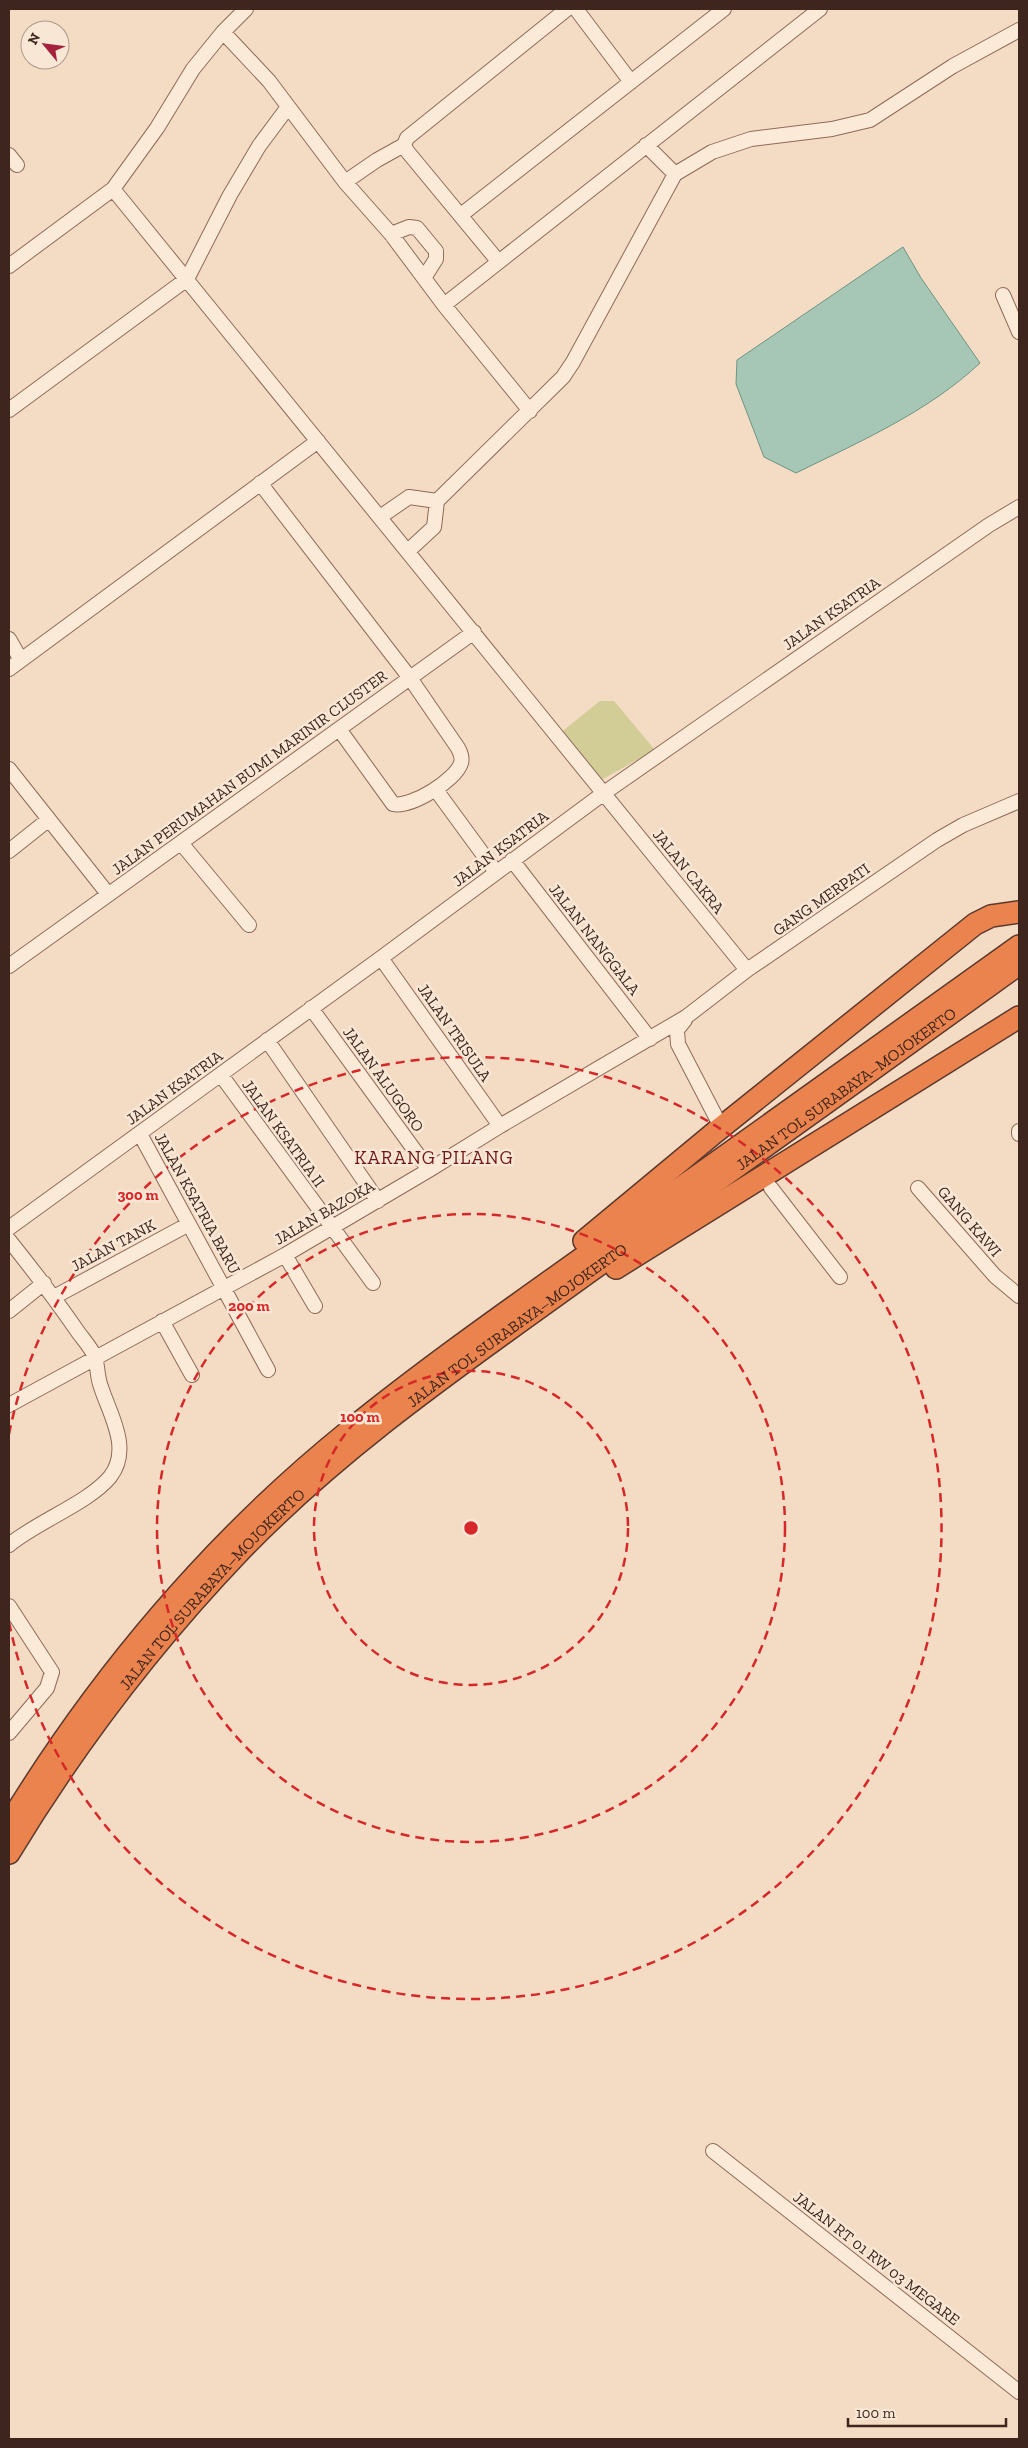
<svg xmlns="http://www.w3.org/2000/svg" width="1028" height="2448" viewBox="0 0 1028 2448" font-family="'Zilla Slab',serif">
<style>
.green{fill:#d2cd97}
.water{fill:#a6c6b6;stroke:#6c9582}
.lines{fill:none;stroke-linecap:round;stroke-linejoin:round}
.minor-casing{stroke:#906a58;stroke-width:16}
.highway-casing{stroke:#5d392d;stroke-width:24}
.minor{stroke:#fcead9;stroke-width:14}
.highway{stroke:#ea834d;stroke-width:21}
.ring{fill:none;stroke:#d62828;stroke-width:2.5;stroke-dasharray:9 6}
.labels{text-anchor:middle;stroke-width:5;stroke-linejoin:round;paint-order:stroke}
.street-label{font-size:16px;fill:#3e261e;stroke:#f9e7d5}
.quarter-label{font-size:19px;letter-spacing:1px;fill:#701819;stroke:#f9e7d5}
.centre{fill:#d62828;stroke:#f9e7d5;stroke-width:2.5}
.ring-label{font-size:15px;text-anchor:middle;font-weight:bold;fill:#d62828;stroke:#f9e7d5;stroke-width:5;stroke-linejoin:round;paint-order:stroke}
</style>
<rect width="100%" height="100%" fill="#f3dbc4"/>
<path class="green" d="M600,701H614L655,750L601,780L559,734Z"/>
<path class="water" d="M903,247L921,278L980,363C928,412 859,442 796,473L764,457L736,384L737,360Z"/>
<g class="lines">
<defs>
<path id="minor" d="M576,9L631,82
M223,32L269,81L345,182L391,234L444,305L530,411
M646,145L675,174
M9,155L17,165
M345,182L377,160L404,145
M113,189L747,970
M461,215L724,9
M391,234L409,227L417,228L436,251V259L424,278
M498,261L407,151L404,145L407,138L567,9
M9,266L113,189L157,128L193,69L223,32L246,9
M1003,295L1019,332
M444,305L820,9
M9,410L187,279L230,195L259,146L288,107
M260,483L410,678L458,748C460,752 463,757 461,763C456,780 411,808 393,804L339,729
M380,517L409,497L437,501
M408,551L434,527L437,501L563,377L573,362L675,174L712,152L751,139L832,129L870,120L953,66L1019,30
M9,639L21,660
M9,669L318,441
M9,769L108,894
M436,790L496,872
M181,843L249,925
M9,851L48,820
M512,860L650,1039
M381,958L500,1126
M9,966L474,632
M311,1008L429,1170
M685,1020L677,1030L678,1044L718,1121
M267,1040L378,1201
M221,1075L373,1283
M1019,1131V1134
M140,1134L268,1370
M771,1188L840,1277
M918,1188L995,1276L1019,1296
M9,1228L381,958L604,793L989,525L1019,507
M9,1240C33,1270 56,1300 78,1332C83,1339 92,1349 95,1357C98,1367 97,1377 101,1387C110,1415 132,1449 110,1477C87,1504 38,1521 9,1545
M285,1255L315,1306
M54,1297L189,1224
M9,1311L44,1283
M162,1321L192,1375
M9,1405L285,1255L429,1170L500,1126L686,1017L747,970L937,840L963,825L1019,801
M9,1606L52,1672L47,1688L9,1733
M713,2151L1019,2392"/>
<g id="highway">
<path d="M584,1241L713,1134L975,924L991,916L1019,912"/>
<path d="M616,1268L1019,1017"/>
<path d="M9,1824C99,1676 214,1540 349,1431C439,1358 534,1293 627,1226C758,1133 889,1039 1019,946"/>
<path id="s1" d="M9,1853C75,1744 152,1643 240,1551C343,1444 467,1360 586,1274C731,1171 875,1068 1019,964"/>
</g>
</defs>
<use href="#minor" class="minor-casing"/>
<use href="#highway" class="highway-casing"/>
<use href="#minor" class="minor"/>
<use href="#highway" class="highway"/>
</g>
<g class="ring">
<circle cx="471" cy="1528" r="157"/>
<circle cx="471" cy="1528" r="314"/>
<path d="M9 1434A471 471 0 1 1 9 1622"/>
</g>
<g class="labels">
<g class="street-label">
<text transform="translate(831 613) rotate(-35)" y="6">JALAN KSATRIA</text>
<text transform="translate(249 772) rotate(-36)" y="6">JALAN PERUMAHAN BUMI MARINIR CLUSTER</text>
<text transform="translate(500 848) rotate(-37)" y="6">JALAN KSATRIA</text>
<text transform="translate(689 871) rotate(51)" y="6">JALAN CAKRA</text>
<text transform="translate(821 899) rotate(-35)" y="6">GANG MERPATI</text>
<text transform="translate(595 939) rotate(52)" y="6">JALAN NANGGALA</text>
<text transform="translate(455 1032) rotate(55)" y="6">JALAN TRISULA</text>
<text transform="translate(384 1079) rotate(54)" y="6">JALAN ALUGORO</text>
<text transform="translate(174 1087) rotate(-36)" y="6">JALAN KSATRIA</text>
<text dy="6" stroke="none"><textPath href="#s1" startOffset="1144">JALAN TOL SURABAYA–MOJOKERTO</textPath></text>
<text transform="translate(284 1133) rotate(54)" y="6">JALAN KSATRIA II</text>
<text transform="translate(198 1203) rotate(61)" y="6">JALAN KSATRIA BARU</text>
<text transform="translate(324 1212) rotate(-30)" y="6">JALAN BAZOKA</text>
<text transform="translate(970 1221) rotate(49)" y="6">GANG KAWI</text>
<text transform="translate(113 1245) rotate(-28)" y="6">JALAN TANK</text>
<text dy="6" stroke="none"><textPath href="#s1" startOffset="739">JALAN TOL SURABAYA–MOJOKERTO</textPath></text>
<text dy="6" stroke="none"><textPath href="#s1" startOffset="334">JALAN TOL SURABAYA–MOJOKERTO</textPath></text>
<text transform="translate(877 2258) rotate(38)" y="6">JALAN RT 01 RW 03 MEGARE</text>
</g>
<g class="quarter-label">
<text x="434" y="1164">KARANG PILANG</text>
</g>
</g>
<circle cx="471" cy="1528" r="8" class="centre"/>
<g class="ring-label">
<text x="138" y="1200">300 m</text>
<text x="249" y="1311">200 m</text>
<text x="360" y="1422">100 m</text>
</g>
<rect width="1028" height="2448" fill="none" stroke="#3e261e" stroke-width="20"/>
<g transform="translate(45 45) rotate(299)"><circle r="24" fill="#f9e7d5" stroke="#ae9a8c"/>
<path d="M0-4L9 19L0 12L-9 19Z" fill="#a5223f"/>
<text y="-8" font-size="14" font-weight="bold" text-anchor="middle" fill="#3e261e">N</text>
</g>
<path d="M848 2418v8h158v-8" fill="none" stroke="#3e261e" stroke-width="2.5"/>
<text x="856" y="2418" font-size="15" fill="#3e261e" stroke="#f9e7d5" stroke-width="4" paint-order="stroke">100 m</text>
</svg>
